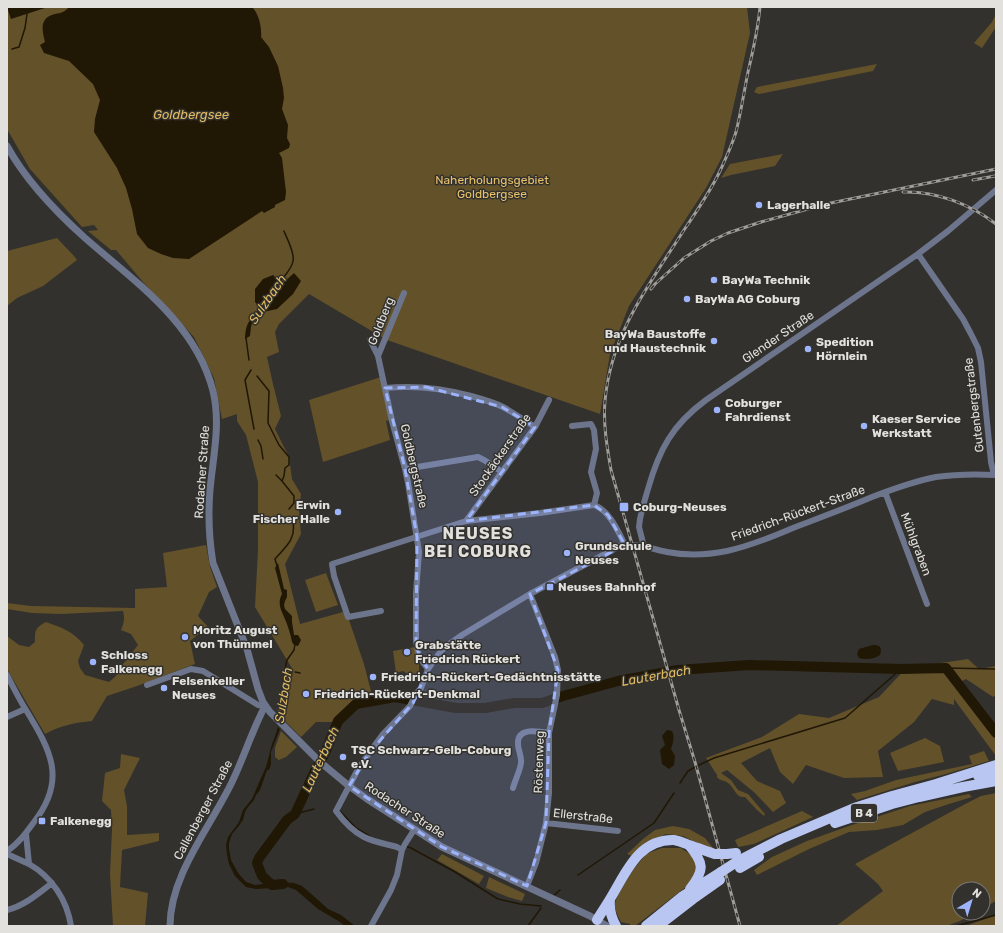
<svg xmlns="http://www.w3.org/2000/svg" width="1003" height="933" viewBox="0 0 1003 933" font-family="Rubik,sans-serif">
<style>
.green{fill:#63512a}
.water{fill:#201705}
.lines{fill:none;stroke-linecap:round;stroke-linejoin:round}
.stream{stroke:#201705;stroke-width:1.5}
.river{stroke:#201705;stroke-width:10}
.minor{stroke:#6d758d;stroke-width:6}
.tertiary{stroke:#6d758d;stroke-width:7}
.trunk{stroke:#b8c6f1;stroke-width:10}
.rail-casing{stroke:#9e9d99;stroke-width:3}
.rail{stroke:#32312d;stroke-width:1.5;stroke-dasharray:4.5;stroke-linecap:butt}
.trunk-bridge{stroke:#b8c6f1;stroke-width:10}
.marked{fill:#9db4fd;fill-opacity:0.2;stroke:#9db4fd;stroke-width:3;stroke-dasharray:8 5;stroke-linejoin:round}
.poi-dot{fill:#9db4fd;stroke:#32312d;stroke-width:1.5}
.labels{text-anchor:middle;stroke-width:3;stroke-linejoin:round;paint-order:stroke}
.shield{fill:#32312d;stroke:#adaca9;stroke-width:1}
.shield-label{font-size:11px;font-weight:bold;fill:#e2e1de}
.park-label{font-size:12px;fill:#e8c16a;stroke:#32312d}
.poi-label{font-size:12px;font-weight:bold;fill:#e2e1de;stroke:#32312d;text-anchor:start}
.street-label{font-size:12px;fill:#e2e1de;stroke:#32312d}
.water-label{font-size:13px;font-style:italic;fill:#e0ba62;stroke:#32312d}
.district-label{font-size:16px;font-weight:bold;letter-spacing:1px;fill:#e2e1de;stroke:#32312d}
</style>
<rect width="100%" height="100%" fill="#32312d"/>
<path class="green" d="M7,7H747L750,33L722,157L706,188L629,306L610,354L600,414L387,340L309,294L279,324L275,332L279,352L267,357L273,384L281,416L275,429L289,457L292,479L301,494L299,510L301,534L285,564L300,624L343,612L348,617L364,664L373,699L353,702L335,722H316L301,737L277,713L284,681L283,670H293L255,607L258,550V482L246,435L237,421V414L222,419L214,378L194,337L143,282L116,250H111L88,231L98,230L94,225L82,227L30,169L7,129Z
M996,14V27L982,48L974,43L992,22Z
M877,64L873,71L759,94L754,92L757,87Z
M783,154L775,166L731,175L721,178L730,164Z
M57,238L74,256L77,260L43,286L17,298L7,306V251Z
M381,377L390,420L386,421L390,440L323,462L309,400Z
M206,545L210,567L217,587L209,592L198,616L208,627L190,641L195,664L137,686L107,696L92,721C75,723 61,725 45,734L7,669V636L19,645L29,647L35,642C35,630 35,628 46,622C61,627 74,632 84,645L78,661L80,668L85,675L109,682L116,676L120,668L138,645L131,634L121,630C124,623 125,618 123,611L61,614L32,613L7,609V603L31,606L135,608V589L167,587L163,553Z
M326,573L338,605L316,612L305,580Z
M415,647L419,664V673L420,679L418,681L403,671L396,673L393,651Z
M968,659L979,669L996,666V695L993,697L966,679L960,682L974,710L996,732V756L954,699V705L932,699L914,722L878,751L883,777L844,778L806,765L793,784L780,772L770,748L741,763L757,781L780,791L786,803L773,812L755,793L727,770L721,773L731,780L738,790L748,794L765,814L764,816L756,809L745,797C735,798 735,788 728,783C724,780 720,781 717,777V775L706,758L762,737L799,714L829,718L879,697L910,664H934Z
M281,731L297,747L286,757L279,760L275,757V748Z
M925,738L940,746L944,762L898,771L890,753Z
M984,751L989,761L946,774L915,782L857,800L851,794L865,791L896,780L972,764L969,756Z
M121,754L140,758L124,790L127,806V835L159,833V841L122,850L120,887L148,893L145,926H113L110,874L112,830L111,810L102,801L105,773L120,768Z
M996,793V901L983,908V889H959V913H974L960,921L946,926H836L883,891L878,884L855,864L967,803L981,796Z
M969,794L972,797L949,804L925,812L903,825L877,830L849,832L809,849L757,875L754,870L772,857L807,841L849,826L910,806Z
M802,811L813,817L754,844L738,847L735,840Z
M673,826L689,829L705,838L713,848L703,846L683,836L666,834L645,843L639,848L632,856L627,854L643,839L655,830Z
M662,848H681L694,857L699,869L686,887L635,926H631L630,924L621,922C619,917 614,910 615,904C616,894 639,860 647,854C652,851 657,850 662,848Z
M442,854L484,876L479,884L437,860Z
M489,877L525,894L522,901L508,897L486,888Z
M996,915V926H966Z"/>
<path class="water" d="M7,7H48L11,19Z
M69,7H252C259,14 262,28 261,37L269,47L278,66L283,88L284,98L282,109L288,125L287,138L290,144L289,148L279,153L282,158L286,192L285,200L275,205V207L264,213L262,211L189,259L173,258L161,254L148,248L137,234L132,209L126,188L117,168L94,132L95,119L100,100L93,84L69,61L44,53L40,45L45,42C42,30 39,18 55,14C61,13 65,12 69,7Z
M294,273L301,281L293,294L277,309L263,312L252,323L251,327L250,336L245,339C246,322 249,321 260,308L255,302V289L263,279L273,275L282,284Z
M278,563L284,589L287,590V597L285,601L284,605L285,609L292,616V622L294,635H298L301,640L298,646L294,645L292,642C291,636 289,630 287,624C283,613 276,605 282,594L275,568Z
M873,645C881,645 882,648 880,655C874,659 867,660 859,658L857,654L859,649Z
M278,727L280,729L271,752V764L269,770H267L260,790L256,795L254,800L248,807L245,812L243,820L238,827L232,834L229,843V849L231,860L238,873L246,882L255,885L280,882L294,883L302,886L317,899L328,909L341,915L355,926H345L340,922L318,909L296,890L288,887L256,889L246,887L235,876L229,864L227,854L226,845L228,837L239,822L243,810L252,799L261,778L266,767L272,744L274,739Z
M667,730L672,731C675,737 673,743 671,749L675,756L674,765L669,769L662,764L660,750L665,745L662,736Z"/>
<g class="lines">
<path class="stream" d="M12,49L19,47L25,28L27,14V13
M279,283C284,276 292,269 293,261C295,253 287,239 284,231
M246,338L249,360
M251,370L245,380L254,429
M257,376L269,391L268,423L279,445L289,457V465L285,468L284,476L282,481
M258,440L261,446L263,459
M276,475L282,481L294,496V503L289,509
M277,566L275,559C285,547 296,540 293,523
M946,668L996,669
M295,672L300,673
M284,673H292
M280,720L282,714L281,704L284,673L287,660L294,650L295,644
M680,783L688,771L699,765L714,758L845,718L901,669
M339,810L356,828L371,837
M295,814L314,809
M405,846L411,848L455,872L498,899L520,904L541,906
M578,875L654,823L674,793
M552,897L560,890
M528,926L541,908
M956,926L996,915"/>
<path class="river" d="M283,884L272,885L262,876L257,863L259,858L287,820L295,814L315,771L325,753L338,721L356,704L395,697L456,708H485L514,703H542L563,696L618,681L678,670L749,665L901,669L946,668L996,733"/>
<path class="minor" d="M918,254L963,319L971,334L978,348L981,362L991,462L994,475
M370,340L378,356L392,421L405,469L408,483L419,552L416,593V641L419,656L424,664L428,669
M378,356L404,293
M385,388C416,385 442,388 471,396C482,399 493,402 503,407C514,413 524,420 535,427
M572,426L591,424L594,430L596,449L591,472L597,493L594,505
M405,469L478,457L484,460L502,472
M885,492L927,604
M466,521L535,427L549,400
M644,547L639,527L640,519C642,509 645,499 648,489C659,450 672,425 706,400L918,254L948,231L996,190
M381,611L348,617L334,576L332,564L466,521L540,513L594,505C609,510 618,531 625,545
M7,675C13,687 19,699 26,710C51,751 67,780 34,822C26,833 18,844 7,851
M147,685L191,669L203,671L258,705L265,706
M7,717L25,709
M513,788C515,780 520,771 521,763C522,757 518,750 518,744C517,727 538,731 549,733
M546,823L618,831
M26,834L29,864C52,877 67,900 71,926
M402,850L397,847C386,844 374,842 364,837C352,831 344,822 336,811L357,771L369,753L383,734L410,706L416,694L421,688L428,669L441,651L448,645L462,635L530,594L620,546C635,542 652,549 667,552C688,556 707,555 727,551C750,546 772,537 793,528C819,518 846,508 872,497C893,489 914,481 936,477C956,474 976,474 996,475
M7,854L29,864
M527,886L536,863L546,823L549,793V733L557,695L558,670L555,657L530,594
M7,910C24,906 38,894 52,883
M371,926L391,890L397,875L402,850L405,844L414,830"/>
<path class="tertiary" d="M7,146C26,181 55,211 85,238C134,281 196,323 213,391C221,424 213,457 210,490C208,514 209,539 213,563L247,649L258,689L263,702L270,712L319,761L349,786L367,799L442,847L590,916L607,926
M170,926C170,875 211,826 232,782C244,757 252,731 265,706"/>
<path class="trunk" d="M978,776L996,773
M835,823L892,804L919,797L963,787L996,781
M689,845C704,863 705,870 690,889
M738,861L781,839L854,808L892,796L936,784L996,765
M740,868L759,857
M610,900C609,909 611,917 616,926
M597,920C601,913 606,906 610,899C626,873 638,839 674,840C680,841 684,843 689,845C698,848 706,851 715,854
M646,926L683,896L721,872
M658,926L693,899L720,880"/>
<defs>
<path id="rail" d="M973,180L995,176
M903,192C936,191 970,204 996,224
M651,289L655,284L684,258L711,241L728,233L761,222L826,204L996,169
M740,926L695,762L679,710L611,470C607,447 603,424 605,401C611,333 649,285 684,230C697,211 710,192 720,171C726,158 732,145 736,132C741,112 744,92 748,72C753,51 758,29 760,7"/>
</defs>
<use href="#rail" class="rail-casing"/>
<use href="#rail" class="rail"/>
<path class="trunk-bridge" d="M715,854H727L736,853
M721,872L738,861"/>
</g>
<path class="marked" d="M426,387L502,407L535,427L466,521L594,505L608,515L625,545L530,594L558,670L549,733L546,823L527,886L442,847L349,786L369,753L413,703L428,669L419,656L416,641L417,537L405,469L385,388Z"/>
<g class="poi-dot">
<circle cx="759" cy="205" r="4"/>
<circle cx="714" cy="280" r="4"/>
<circle cx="687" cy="299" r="4"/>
<circle cx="714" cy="341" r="4"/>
<circle cx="808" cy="349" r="4"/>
<circle cx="717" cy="410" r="4"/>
<circle cx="864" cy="426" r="4"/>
<rect x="619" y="502" width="10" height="10" rx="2"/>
<circle cx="338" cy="512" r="4"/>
<circle cx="567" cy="553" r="4"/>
<rect x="546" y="583" width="8" height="8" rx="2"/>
<circle cx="185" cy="637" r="4"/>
<circle cx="407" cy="652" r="4"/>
<circle cx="93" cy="662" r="4"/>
<circle cx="373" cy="677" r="4"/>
<circle cx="164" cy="688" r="4"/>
<circle cx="306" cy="694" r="4"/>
<circle cx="343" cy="757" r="4"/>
<rect x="38" y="817" width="8" height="8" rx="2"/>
</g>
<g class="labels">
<rect class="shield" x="851" y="804" width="26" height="18" rx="3"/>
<g class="shield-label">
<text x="864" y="817">B 4</text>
</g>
<g class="park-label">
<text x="492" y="184">Naherholungsgebiet<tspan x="492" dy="14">Goldbergsee</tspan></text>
</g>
<g class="poi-label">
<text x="767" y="209">Lagerhalle</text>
<text x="722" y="284">BayWa Technik</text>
<text x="695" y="303">BayWa AG Coburg</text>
<text x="706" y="338" text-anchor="end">BayWa Baustoffe<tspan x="706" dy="14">und Haustechnik</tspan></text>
<text x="816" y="346">Spedition<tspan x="816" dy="14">Hörnlein</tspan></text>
<text x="725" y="407">Coburger<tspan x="725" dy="14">Fahrdienst</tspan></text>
<text x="872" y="423">Kaeser Service<tspan x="872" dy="14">Werkstatt</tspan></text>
<text x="330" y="509" text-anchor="end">Erwin<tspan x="330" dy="14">Fischer Halle</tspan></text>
<text x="633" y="511">Coburg-Neuses</text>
<text x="575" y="550">Grundschule<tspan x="575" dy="14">Neuses</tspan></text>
<text x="558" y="591">Neuses Bahnhof</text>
<text x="193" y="634">Moritz August<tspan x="193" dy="14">von Thümmel</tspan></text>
<text x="415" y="649">Grabstätte<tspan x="415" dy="14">Friedrich Rückert</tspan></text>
<text x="101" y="659">Schloss<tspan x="101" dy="14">Falkenegg</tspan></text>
<text x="381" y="681">Friedrich-Rückert-Gedächtnisstätte</text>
<text x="172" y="685">Felsenkeller<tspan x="172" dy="14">Neuses</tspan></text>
<text x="314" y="698">Friedrich-Rückert-Denkmal</text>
<text x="351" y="754">TSC Schwarz-Gelb-Coburg<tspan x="351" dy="14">e.V.</tspan></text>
<text x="50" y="825">Falkenegg</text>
</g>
<g class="street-label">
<text transform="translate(381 321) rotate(-68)" y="4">Goldberg</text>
<text transform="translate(778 337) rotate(-34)" y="4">Glender Straße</text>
<text transform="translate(974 405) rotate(-97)" y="4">Gutenbergstraße</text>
<text transform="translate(500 455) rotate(-55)" y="4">Stockäckerstraße</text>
<text transform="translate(414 466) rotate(77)" y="4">Goldbergstraße</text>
<text transform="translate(202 472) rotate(-86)" y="4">Rodacher Straße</text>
<text transform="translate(798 513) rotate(-20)" y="4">Friedrich-Rückert-Straße</text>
<text transform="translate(916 544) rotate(69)" y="4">Mühlgraben</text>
<text transform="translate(539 762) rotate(-88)" y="4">Röstenweg</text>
<text transform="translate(203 810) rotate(-62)" y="4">Callenberger Straße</text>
<text transform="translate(405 810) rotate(33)" y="4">Rodacher Straße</text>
<text transform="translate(583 816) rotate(6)" y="4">Ellerstraße</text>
</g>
<g class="water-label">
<text x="191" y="119">Goldbergsee</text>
<text transform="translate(267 299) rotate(-56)" y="5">Sulzbach</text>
<text transform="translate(656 675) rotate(-10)" y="5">Lauterbach</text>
<text transform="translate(283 695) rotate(-81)" y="5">Sulzbach</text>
<text transform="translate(320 759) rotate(-65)" y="5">Lauterbach</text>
</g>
<g class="district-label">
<text x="478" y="539">NEUSES<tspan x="478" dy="18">BEI COBURG</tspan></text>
</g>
</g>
<rect width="1003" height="933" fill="none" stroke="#e2e1de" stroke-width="16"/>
<g transform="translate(971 901) rotate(38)"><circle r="19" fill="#32312d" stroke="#787774"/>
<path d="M0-3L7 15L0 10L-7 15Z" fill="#9db4fd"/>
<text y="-6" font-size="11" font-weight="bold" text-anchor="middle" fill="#e2e1de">N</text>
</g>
</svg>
